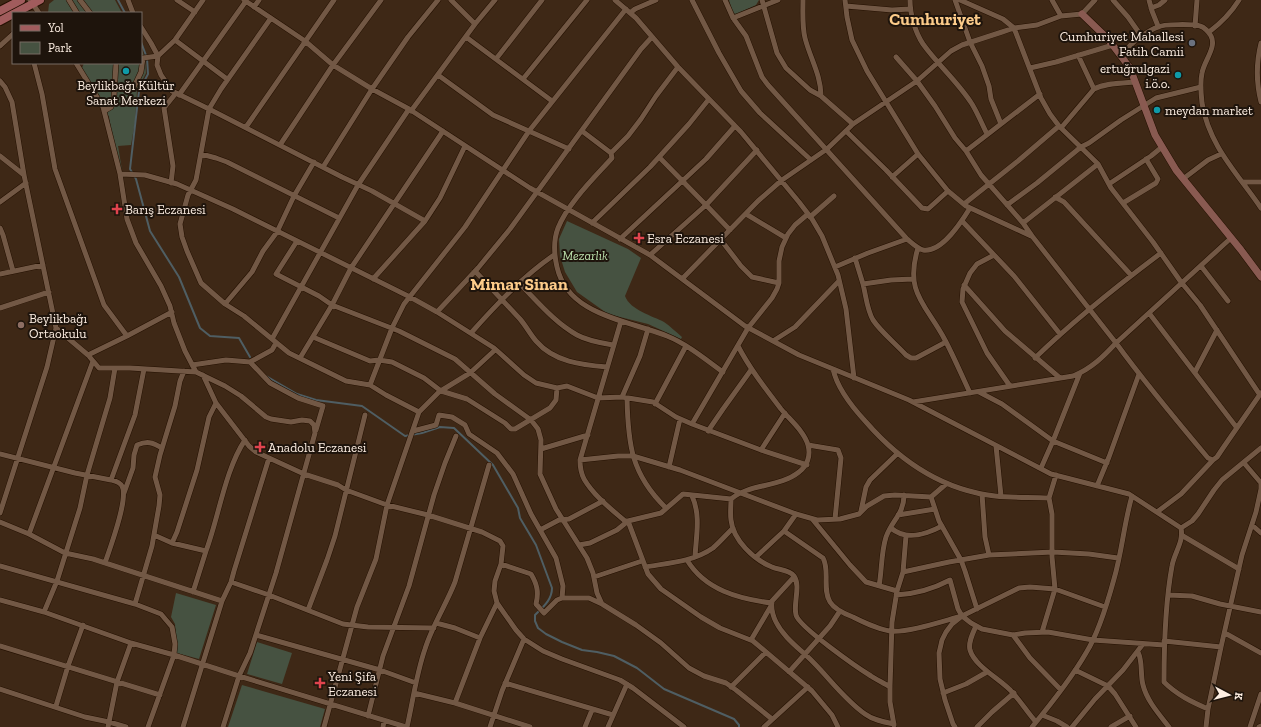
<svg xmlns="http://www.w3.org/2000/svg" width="1261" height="727" viewBox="0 0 1261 727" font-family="'Zilla Slab',serif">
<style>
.green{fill:#465241}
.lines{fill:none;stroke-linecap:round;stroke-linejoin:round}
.stream{stroke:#4f5e63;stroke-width:2}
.street-casing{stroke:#241001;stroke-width:6}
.secondary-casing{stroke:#241001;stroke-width:8}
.primary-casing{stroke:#241001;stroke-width:10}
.street{stroke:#725845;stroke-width:5}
.secondary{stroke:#895a51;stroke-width:7}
.primary{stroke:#a15c5d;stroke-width:8}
.worship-dot{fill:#6b7280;stroke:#1e140c;stroke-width:1.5}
.culture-dot{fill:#0f9aa8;stroke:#1e140c;stroke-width:1.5}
.health-dot{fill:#e0444e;stroke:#1e140c;stroke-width:1.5}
.education-dot{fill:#8d6e63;stroke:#1e140c;stroke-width:1.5}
.labels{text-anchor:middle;stroke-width:4;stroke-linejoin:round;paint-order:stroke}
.poi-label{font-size:13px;fill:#fdeee2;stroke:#1e140c;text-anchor:start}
.park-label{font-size:13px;font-style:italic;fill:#bce1ad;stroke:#1e140c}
.district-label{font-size:17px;font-weight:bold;fill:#fdcc8a;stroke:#1e140c}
</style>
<rect width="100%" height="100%" fill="#3e2816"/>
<path class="green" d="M54,0H115L122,13H48L49,4Z
M729,0H759L756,5L736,14L733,13Z
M141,47L145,59L146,73L137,91L135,122L131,145L118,146L122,170H121L113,141L109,117L82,68L84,63H141Z
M567,221L628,249L641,258L625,296C630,310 653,316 664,322C670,326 676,332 682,337L681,339L648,324L608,314L577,292L565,272L560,256L559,239Z
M176,593L216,605L199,659L177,653L175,624L171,617Z
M257,642L292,653L282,684L247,674Z
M242,685L325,709L320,727H228Z"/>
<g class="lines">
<path class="stream" d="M118,0L125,13
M141,42L147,58L148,74L139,91L130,169L136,179L150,231L179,277L200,328L210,336L239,338L250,357
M266,376L297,394L316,400L362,406L405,436L422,433L440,427L454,428L493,465L518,508L520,518L536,545L552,588C552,600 543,607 535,615V621L538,628L546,634L562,642L582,650L597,652L614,656L637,668L664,689L734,719L739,725V727"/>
<defs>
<path id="street" d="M30,0L39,13
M69,0L77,13
M80,0L90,13
M128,0L133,13
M177,0L195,12
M244,0L305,41L333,65L372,89L409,109L530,188L650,255L745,326L799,355L909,400L1051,474L1129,494L1181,528C1184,542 1174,553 1172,566C1165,604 1164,644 1164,682C1177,695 1192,702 1208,709
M451,0L475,24
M615,0L636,18L678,67L741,132L799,202L812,219L822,236L838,275L846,309L854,378
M692,0L719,53L741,91L760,113L811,160
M725,0L733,18L746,36L762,77L768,85L907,239C912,243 917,248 923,250C942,253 962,221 970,208
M762,0L777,53L786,68L810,90L821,96L853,124
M803,0C803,12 802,26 805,38C810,58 821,75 821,96
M845,0L847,17L852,40L867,71L918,154L948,191L966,206L1031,236
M910,0C910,14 915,32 923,44C938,65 958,82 972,104C978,114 982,124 987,134
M955,0L970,42L982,66L989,86L991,99L1001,124
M960,0L1003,19L1014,28L1041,98L1050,114L1059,126L1098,164L1111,188L1153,242L1181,282L1200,305L1260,395
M1052,0L1061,16
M1113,0L1128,17L1142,37
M1149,0L1152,11L1158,26
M846,6L892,10L910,9
M254,7L259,0
M1151,8L1159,5L1165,0
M630,13L635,9L656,0
M271,18L221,89L209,109L196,180L188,195L180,224L182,237L187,251L201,283L225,304L244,316L289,353L346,381L370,385L386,395L419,412
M733,18L778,0
M1195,26L1197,0
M141,27L151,43L158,56L157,65L161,75L172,91L209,109L342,177L372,191L425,221L440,198L465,146
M1209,32C1221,23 1231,13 1239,0
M466,37L552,101
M175,40L227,79
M1261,43C1256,63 1256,82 1261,102
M0,46L13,34
M1078,55L1094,89
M896,57L917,81L935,106L955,138L966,151L981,175L1023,223L1032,236L1116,343C1104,356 1091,369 1073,376L913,402
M496,59L542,0
M1124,60C1126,56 1127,52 1128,48C1132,42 1151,29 1158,27C1163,24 1194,24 1200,26C1204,27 1209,32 1211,36C1217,47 1204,61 1202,73C1200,82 1201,94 1202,103C1209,146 1238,174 1261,208
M34,63L42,94L55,169L104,305L127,336
M76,63L103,107L120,174L127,219L136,243L161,286L170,306L174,323L185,351L196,372
M678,67L656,96L641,119L628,136L611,153L612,158C594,178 568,203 558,228C553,241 554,254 557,267C568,316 628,320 667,336C687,344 705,359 723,372
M1030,68L1056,62L1113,45
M438,75L493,115L569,149
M523,79L587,0
M0,81L5,87L12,102L24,175L56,328L47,367L0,513
M114,89H128L134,87L141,72L143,58L158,56L175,40L203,0
M179,95L246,1
M104,111L111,107L114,97L116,63
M411,111L475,24L495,0
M246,127L334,0
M1061,128L1094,89C1106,83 1122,83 1135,82
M582,131L611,153
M846,131L886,170L922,208L928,209L948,191
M280,145L333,65L381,0
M966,151L1040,94
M201,154L216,158L227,162L339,218
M0,156L24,175
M659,157L706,205L730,230
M323,167L372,89L408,37L438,0
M120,174L145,175L177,184L233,209L410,297L437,312L494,348L524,375L536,383L557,388L567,386L598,398L622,397L653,402L676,417L692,424L748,328L772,298L777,289L779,283V261L782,247L788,234L795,225L808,214
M892,177L918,154
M1183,179L1208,160L1221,154
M1243,182H1261
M171,183L173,166L164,108L176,93
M1109,184L1151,156L1162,147
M1055,197L1064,202L1131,275
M0,202L26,183
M1123,203L1156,183L1158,179L1146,159
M964,204L1018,161L1059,126
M1007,205L1037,183L1081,147L1089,143L1121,120L1156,98L1201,87
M746,214L786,238
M810,217L834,196
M962,221L1014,276L1060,334
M592,223L650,167L689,124L709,99
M1023,223L1098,164
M0,228L3,235L13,271
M1231,238L1116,343C1145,383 1176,420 1208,458L1213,460L1217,457L1223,448L1261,393
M620,239L706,159L735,126
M721,240L741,266L752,277L779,283
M297,241L276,274L319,296L332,305L399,331L455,359L495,394L531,420L538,429L541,440L540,474L556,509L587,558L593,573L597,593L602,604
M918,248C904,293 926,304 945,340C954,357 962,376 970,393
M650,255L706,205L757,150
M994,255L977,264L970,273L963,289L962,302L987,353L1010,386
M855,258L863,284L891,280L913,279
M1201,266L1228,301
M835,267L868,253L907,239
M475,271C490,287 505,303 520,319C526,326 530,334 536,341C554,362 582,365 607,367
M0,274L43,265
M373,279L425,221
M682,279L758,201L782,180L827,149L853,124L917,81L951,51L962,45L1002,32L1014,28L1037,25L1061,16L1082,14L1095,0
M519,283C537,301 555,323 577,335C588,341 601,343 613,345
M863,284C866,296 867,310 873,320C881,332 896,344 906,355L911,358H916L946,342
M964,285L1005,331L1060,378
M225,304L252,272L263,251L277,232L294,196L314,162
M0,308L49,292
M437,312L478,268L510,229L641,49L652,37
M1149,313L1237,428
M621,321L580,460C580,467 581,473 584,479C594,496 611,509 625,521H628L648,574L661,589L701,617L720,628L753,641L812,691L832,715L838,727
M56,328L88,355L99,368H130L196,372L225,386L241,396L266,417L271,419L291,422L302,420L310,421L314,425L315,433L276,573L250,653L239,676L223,727
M471,333C496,305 522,277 554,255
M313,337L370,361L379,360L392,362L424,378L441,391L467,399L505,423L511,429H515L550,408L556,400L557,388
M272,339L358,185L409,109
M773,341L795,327L839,281
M88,355L127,336L172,312
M300,358L332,305L351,268L443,131
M1035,358C1074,320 1117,286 1161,253
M250,362L270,383L298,398L323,406L316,430
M192,365L226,360L250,362L272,350L276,343
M833,369C837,388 853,408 866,422C900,461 942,490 995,496C1013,498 1031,497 1049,498
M1195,372L1217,330
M203,375L216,403L249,446L256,452L304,474L338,485L346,490L387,505L428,515L482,532L500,541L503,546L501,564L495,581L494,591L497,603L516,630L524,639L543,651L562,659L620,680L633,688L684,727
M370,385L392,328L404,304L465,227L529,131L626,9
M979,392L1002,404L1053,441L1107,463
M622,397L640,356L648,329
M627,398C628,444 631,474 666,508
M655,404L686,346
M692,424L761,450L807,465
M413,431L436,425L439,415L452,417L465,425L469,434L497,453L513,474L531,514L556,558L563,586L562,598L557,600L544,613L536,604C539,592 537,584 531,574L501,564
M708,431L723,409L751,370
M808,445L838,450L841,458L835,519
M996,446L1001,496
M541,449L588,435
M761,450L785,413
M0,454L75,473L111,480C115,481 120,482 122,486C129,498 110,548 105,563
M580,460L618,456H633L680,470L796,514L817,520L840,519L859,514L867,506L884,496L895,495L931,497L946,484
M669,467L680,419
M1041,468L1053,441L1080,373
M111,480L135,415L144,369
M1097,486L1109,457L1139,374
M124,493L133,468L134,455L137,445C147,441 152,442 162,448
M982,494L985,537L989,555
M692,496C701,515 696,537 695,557
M931,497L939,521L961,560L965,571L977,609
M731,499C731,506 730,513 731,520C733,540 754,560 772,567C778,570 789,569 794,576C801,586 793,603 796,615C799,627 858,668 871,676C877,680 884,683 890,687
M861,511L866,487L870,480L897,454
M1157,512L1181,494L1213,460
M898,515L935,509
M813,520L850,565L866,582L897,591
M0,522L29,534L65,553L93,559L222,601
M1252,525L1261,533
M891,528C906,541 925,535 942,526
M1181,528L1192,521L1198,514L1214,490L1222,480L1261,448
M540,530L559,520L569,519L603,501
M784,531L823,558C830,570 822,589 830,602C835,610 845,614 853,617C865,623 877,629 890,631C908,633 943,621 962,616L971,623L982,629L1013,635L1025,633L1048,632L1093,640L1164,645
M29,534L93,361
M154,535L172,543L177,532L197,470L209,417L216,403
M1183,536L1239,569
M172,543L206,551C219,516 225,470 245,440
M579,545L590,543L617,530L628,521L661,513L683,494L731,499C750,483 779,488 799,472C807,466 811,456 808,445C804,431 790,420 781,409C765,388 750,369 738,346
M756,557L784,531L796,514
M687,560C705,590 739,599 772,603
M0,566L135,604L161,614L172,627L175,644L174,655L148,727
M645,567C668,563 693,562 713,548C720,542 726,535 733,528
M903,572L949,562L989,555L1053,552L1089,554L1118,558
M594,577L642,561
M794,577L772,601C771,608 773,616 776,622C784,638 800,649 813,662C830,679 845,700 865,714C873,720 884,722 894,724
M231,582L269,595L343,624L368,627L434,628
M879,586C882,570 881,553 886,537C892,520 904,514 904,495
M193,592L206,551
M896,595C916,594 933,589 950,580L958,609L962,616
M1168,595L1192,596L1220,604L1261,612
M562,598H589L602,604L636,625L661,643L689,668L704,676L726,683L736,690L772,719
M0,600L44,612L131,643L174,655L239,676L406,727
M135,604L152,546L159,506L160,495L155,477L160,455L175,406L180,381L184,371
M308,610L327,560L335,536L365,415
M44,612L57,581L80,508L87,475L110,398L115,368
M436,623L455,628L480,638
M976,626C973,633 968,642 970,650C975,667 1002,680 1013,693C1021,702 1028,713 1036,722
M1042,632L1055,589L1052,557V514L1049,498L1056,475
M1225,633L1261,653
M256,635L380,670L416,683
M1013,635L1030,658L1061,690
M751,640L771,606
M1164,641L1221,647
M0,646L160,695
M1138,652C1143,662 1140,674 1143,685C1147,701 1159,714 1169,727
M1075,670L1108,686L1115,694L1136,727
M789,672L830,626L840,611
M505,683L613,715
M731,687L766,652
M0,689L85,717L109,722L126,727
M414,693L455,703L530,727
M943,693L966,684L987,672
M455,703L480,638L497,603
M56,706L68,666L83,625
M1042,715L1057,721L1067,727
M368,716L383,656L409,586L434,495L445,463L456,436
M894,725L890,702V687L892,622L897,591L903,572L906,536
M108,727L117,682L131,643
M183,727L222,601L231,582L234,571L269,458
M324,727L357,607L376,559L387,505L419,412L439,392L470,373L495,350
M383,727L384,721
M407,727C413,701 416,675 425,649C432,626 446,605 455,582L489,465
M490,727L502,691L524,639
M585,727L592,710
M608,727L627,684
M764,727L808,687
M955,727L953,724L945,700L940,679L939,653L942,640L946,632L952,624L962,616L1019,588L1030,587L1055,589L1105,607
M977,727L992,712L1014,693
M1032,727C1051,704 1071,679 1086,653C1098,634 1108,601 1114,579C1122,552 1124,523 1132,496
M1072,727L1095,699L1123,670L1143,644
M1111,727L1130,716
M1206,727L1208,709L1221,647L1242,555L1256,512L1261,489V483L1244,463
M1250,727L1261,694
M1259,727L1261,726"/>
<path id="secondary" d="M1082,14L1108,39L1130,68L1155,135L1176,170L1241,250L1261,277"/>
<path id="primary" d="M0,11L21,0
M15,13L40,0
M0,21L13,14"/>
</defs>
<use href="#street" class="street-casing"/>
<use href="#secondary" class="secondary-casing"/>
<use href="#primary" class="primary-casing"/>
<use href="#street" class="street"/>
<use href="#secondary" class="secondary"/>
<use href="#primary" class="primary"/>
</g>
<circle class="worship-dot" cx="1192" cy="43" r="4"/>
<g class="culture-dot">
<circle cx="126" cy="71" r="4"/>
<circle cx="1178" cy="75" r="4"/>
<circle cx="1157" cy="110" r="4"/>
</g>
<g class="health-dot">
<path d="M115 203h4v4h4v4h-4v4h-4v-4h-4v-4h4z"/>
<path d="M637 232h4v4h4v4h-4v4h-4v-4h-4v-4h4z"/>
<path d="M258 441h4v4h4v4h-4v4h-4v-4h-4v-4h4z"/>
<path d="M318 677h4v4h4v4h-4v4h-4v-4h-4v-4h4z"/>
</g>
<circle class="education-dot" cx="21" cy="325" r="4"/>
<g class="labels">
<g class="poi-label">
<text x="1184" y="41" text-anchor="end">Cumhuriyet Mahallesi<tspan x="1184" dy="15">Fatih Camii</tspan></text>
<text x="1170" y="73" text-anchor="end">ertuğrulgazi<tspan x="1170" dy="15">i.ö.o.</tspan></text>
<text x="126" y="90" text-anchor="middle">Beylikbağı Kültür<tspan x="126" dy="15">Sanat Merkezi</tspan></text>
<text x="1165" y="115">meydan market</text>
<text x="125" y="214">Barış Eczanesi</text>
<text x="647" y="243">Esra Eczanesi</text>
<text x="29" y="323">Beylikbağı<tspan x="29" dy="15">Ortaokulu</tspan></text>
<text x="268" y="452">Anadolu Eczanesi</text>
<text x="328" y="681">Yeni Şifa<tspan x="328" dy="15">Eczanesi</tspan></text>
</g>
<g class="park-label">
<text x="585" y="260">Mezarlık</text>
</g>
<g class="district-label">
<text x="935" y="25">Cumhuriyet</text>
<text x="519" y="290">Mimar Sinan</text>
</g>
</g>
<rect x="12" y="12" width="130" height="52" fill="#1e140c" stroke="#776b62"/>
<rect x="20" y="25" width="20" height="6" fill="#a15c5d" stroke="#776b62"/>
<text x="48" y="32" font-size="12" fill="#fdeee2">Yol</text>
<rect x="20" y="42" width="20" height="12" fill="#465241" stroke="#776b62"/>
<text x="48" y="52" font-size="12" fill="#fdeee2">Park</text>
<g transform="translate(1229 695) rotate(97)" stroke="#1e140c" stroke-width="3" paint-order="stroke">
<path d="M0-3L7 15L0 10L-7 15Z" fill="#fdeee2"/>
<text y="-6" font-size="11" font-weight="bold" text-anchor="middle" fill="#fdeee2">K</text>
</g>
</svg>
